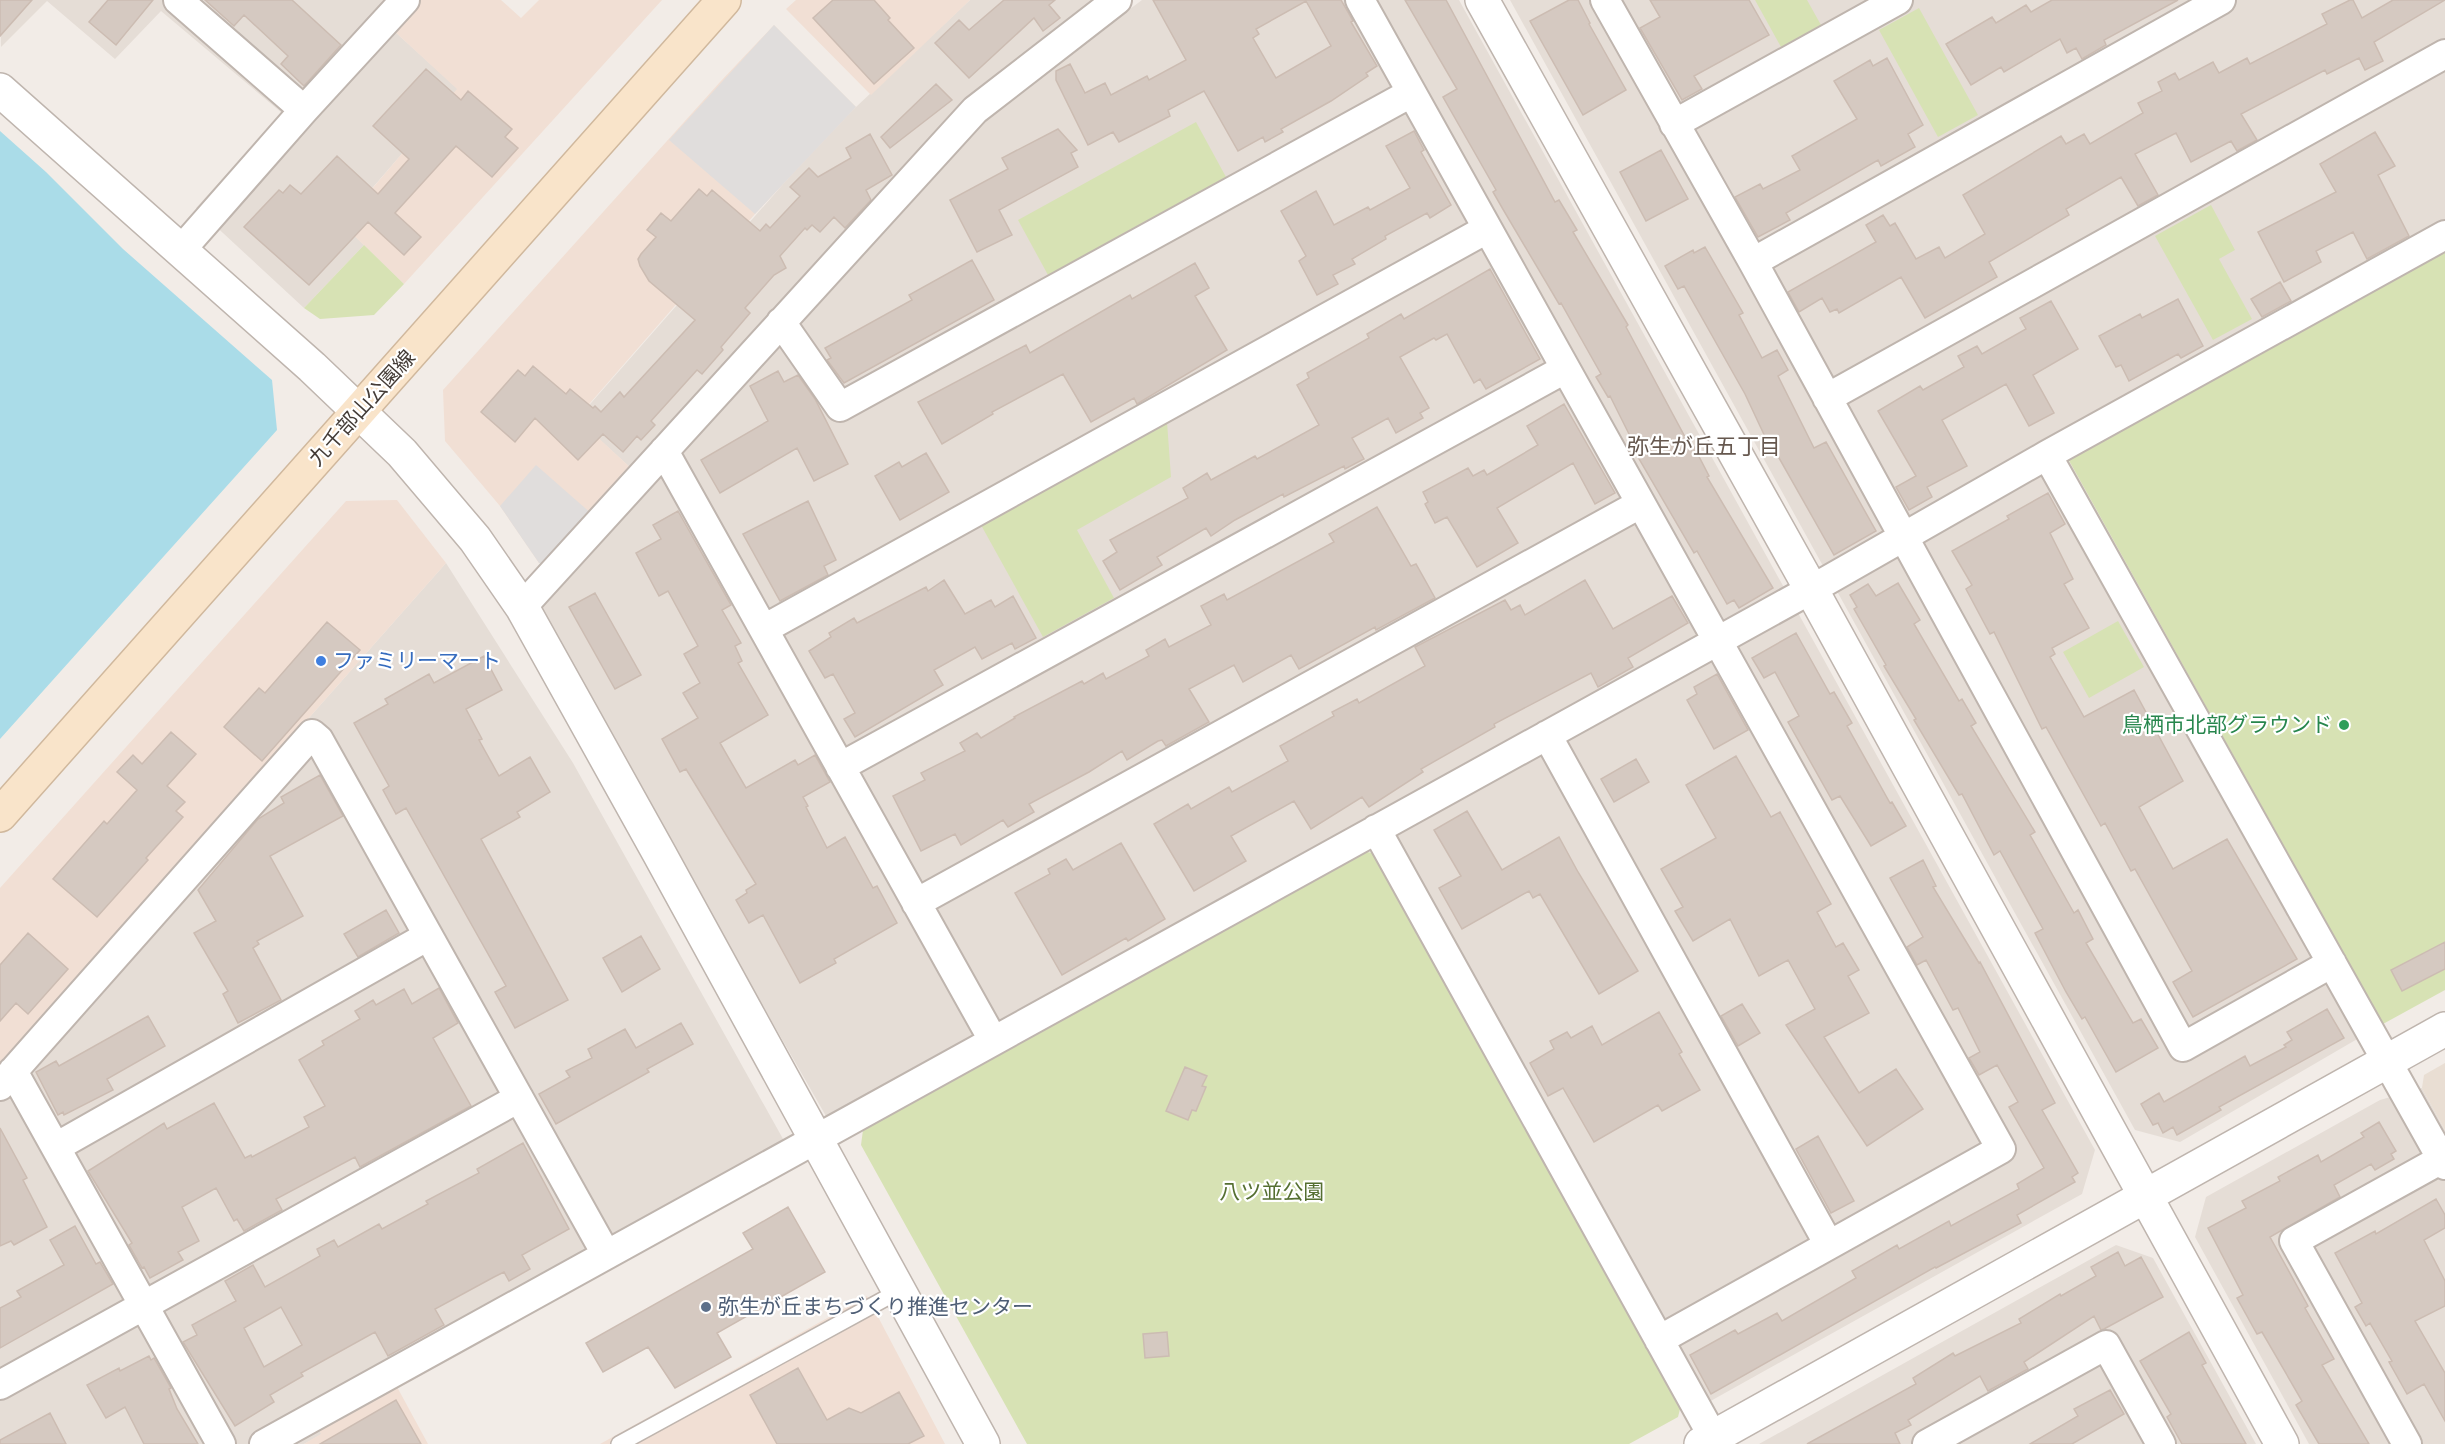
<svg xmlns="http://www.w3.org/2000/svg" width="2445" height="1444" viewBox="0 0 2445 1444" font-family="'Alegreya Sans','Noto Sans JP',sans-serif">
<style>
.residential{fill:#e5ddd6}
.commercial{fill:#f1dfd4}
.education{fill:#e9ded3}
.green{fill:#d7e2b4}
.parking{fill:#e0dddc}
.water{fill:#aadce8}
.building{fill:#d5c9c1;stroke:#ccbcb2;stroke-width:1.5;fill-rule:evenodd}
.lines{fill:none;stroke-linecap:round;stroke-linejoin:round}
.service-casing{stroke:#bfb5ae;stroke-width:18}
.minor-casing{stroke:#bfb5ae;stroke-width:32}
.tertiary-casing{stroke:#bfb5ae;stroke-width:36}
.secondary-casing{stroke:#d0b89d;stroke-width:36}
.service{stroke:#fff;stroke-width:15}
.minor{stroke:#fff;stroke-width:28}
.tertiary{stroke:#fff;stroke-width:33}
.secondary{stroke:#f9e4ca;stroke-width:33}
.shop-dot{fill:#3f7fe0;stroke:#fff;stroke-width:2}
.leisure-dot{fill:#2e9e5b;stroke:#fff;stroke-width:2}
.service-dot{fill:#5c6f8a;stroke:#fff;stroke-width:2}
.labels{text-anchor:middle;stroke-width:4.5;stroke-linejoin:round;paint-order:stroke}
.street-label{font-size:21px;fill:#443c37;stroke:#fff}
.shop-label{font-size:21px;fill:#366cbe;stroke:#fff;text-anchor:start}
.leisure-label{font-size:21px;fill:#27864d;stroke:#fff;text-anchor:end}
.park-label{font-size:21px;fill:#556f31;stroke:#fff}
.service-label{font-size:21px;fill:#4e5e75;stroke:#fff;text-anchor:start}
.neighbourhood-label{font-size:22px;fill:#66584f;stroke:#fff}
</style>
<rect width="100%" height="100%" fill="#f2ece7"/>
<path class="residential" d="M0,0H421L393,30L458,89L342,223L364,245L304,308L196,208L282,113L161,11L115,59L47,1L1,47Z
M970,0H1096L634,471L577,419L806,158L856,107Z
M1142,0H1459L2095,1150L2082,1194L1707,1403L1376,817L830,1123L536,610L972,127Z
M1510,0H2445V249L2067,457L2383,1024L2180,1142L2135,1130Z
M446,563L573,763L797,1164L318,1429L322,1434L304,1444H0V1067Z
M2422,1088L2445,1130V1444H2309L2195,1237L2206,1197L2380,1100Z
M2116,1245L2153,1258L2256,1444H1759Z"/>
<path class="commercial" d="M421,0H501L521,18L539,0H662L404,284L342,224L457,89L393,30Z
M796,0H970L871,95L786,9Z
M774,25L856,107L755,214L577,418L634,471L539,563L500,506L445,441L443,390L720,82Z
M397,500L446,563L0,1067V888L346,501Z
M867,1296L945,1444H600Z
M396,1385L428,1444H304L321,1434L318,1428Z"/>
<path class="education" d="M2445,1063V1130L2422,1088L2424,1075Z"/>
<path class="green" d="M1755,0H1807L1821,25L1781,47Z
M1919,8L1978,115L1938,137L1879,30Z
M1196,122L1226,177L1048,275L1018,220Z
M2211,205L2235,250L2219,259L2252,319L2213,340L2155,236Z
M364,245L404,284L374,315L320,319L304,308Z
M2445,249V990L2383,1024L2067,457Z
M1167,422L1171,477L1077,530L1114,598L1043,637L981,525Z
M2118,621L2144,667L2089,698L2063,652Z
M1361,851L1373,853L1681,1405L1678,1417L1629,1444H1027L861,1145L863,1130Z"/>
<path class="parking" d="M774,25L856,107L755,214L669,140Z
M536,465L593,515L548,566L539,563L500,506Z"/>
<path class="water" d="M0,131L46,172L123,249L272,380L277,430L0,739Z"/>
<path class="building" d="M0,0H32L0,36Z
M108,0H153L116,45L89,22Z
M205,0H292L341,45L304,86L281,64L288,56L244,15L234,26Z
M833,0H874L890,18L888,20L914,48L874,84L813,18Z
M1004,0H1055L1049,5L1060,18L1043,31L1034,18L969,78L935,43L959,20L969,30Z
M1153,0H1341L1353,21L1351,22L1377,66L1366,73L1368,76L1331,101L1281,129L1283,132L1265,142L1263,137L1238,151L1204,91L1168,110L1170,116L1119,142L1113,132L1088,145L1056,80V71L1070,64L1085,93L1105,83L1111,95L1147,76L1149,80L1186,60ZM1306,1L1331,46L1276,78L1253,38L1259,34L1256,29Z
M1405,0H1446L1555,202L1559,200L1577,230L1573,232L1628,325L1626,327L1691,448L1694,447L1709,476L1707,477L1773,588L1739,608L1734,600L1727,604L1697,551L1694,553L1628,440L1631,438L1610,396L1608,397L1596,377L1601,374L1561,303L1559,304L1504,211L1493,192L1496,190L1443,97L1457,89Z
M1569,0H1578L1590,23L1589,24L1626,90L1583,115L1530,21Z
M1650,0H1749L1769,35L1694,76L1702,89L1682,100L1640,28L1660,17Z
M2052,0H2178L2104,40L2106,45L2082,59L2076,48L2067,53L2060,39L2004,72L2001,67L1971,85L1946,44L1992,17L1996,23L2026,5L2031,12Z
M2350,0H2353L2362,18L2393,0H2445L2374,42L2383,61L2365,70L2359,58L2327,74L2325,70L2241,114L2257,140L2237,151L2231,141L2191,162L2176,133L2135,154L2158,195L2138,206L2121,177L2066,209L2069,215L1989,262L1997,277L1925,318L1901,277L1839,313L1837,309L1830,312L1822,298L1799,312L1788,292L1876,242L1866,225L1883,215L1890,226L1895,223L1916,259L1939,247L1945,258L1985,234L1963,195L2061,136L2066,144L2084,134L2090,144L2143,113L2138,103L2162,91L2158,82L2175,73L2179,80L2213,62L2219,73L2247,58L2250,64L2327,24L2322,14Z
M1887,58L1923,125L1908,134L1915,147L1881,166L1878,160L1786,213L1790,220L1758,237L1735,197L1760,184L1763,189L1800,170L1792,156L1857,119L1834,81L1870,60L1873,66Z
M426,69L461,100L468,91L512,129L505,137L518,148L492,177L456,146L395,213L421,237L404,255L368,222L309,285L244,227L279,190L283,193L290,185L301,194L337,156L378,194L409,159L373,126Z
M936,84L952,100L890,148L881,137Z
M1058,129L1077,150L1071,153L1078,167L999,210L1012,235L977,252L950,200L1008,169L1002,158Z
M1414,131L1424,150L1421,152L1451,205L1430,218L1427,213L1385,236L1386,239L1352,259L1355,264L1333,275L1338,284L1317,295L1299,261L1306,256L1281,211L1316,191L1334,225L1368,207L1370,210L1410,188L1386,146Z
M2375,132L2395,166L2378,175L2409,236L2367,259L2353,232L2316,251L2321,262L2284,282L2258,232L2336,192L2320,164Z
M870,134L892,175L866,190L871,200L845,228L834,217L820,232L812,225L807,230L805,228L780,256L786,268L774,275L745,308L750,313L721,347L723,350L702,374L697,370L651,421L655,425L641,440L637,436L623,452L603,434L578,460L535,418L515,442L481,412L518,370L525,376L533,366L566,394L570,389L593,408L595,406L601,412L620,392L624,397L695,320L649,281L640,266L638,259L641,254L656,237L647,230L661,213L671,221L699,189L707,196L712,190L760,231L766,224L770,228L800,196L790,187L809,168L818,177L851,158L846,148Z
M1661,150L1688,199L1646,221L1620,172Z
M1705,247L1743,313L1739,315L1762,358L1777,350L1788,370L1778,376L1814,448L1826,442L1876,531L1834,555L1770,442L1768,443L1745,394L1684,286L1678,289L1665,266L1693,250L1694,253Z
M972,260L994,300L844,383L827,360L831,358L825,348L912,300L909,295Z
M1195,263L1209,288L1195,296L1227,350L1137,404L1134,398L1091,422L1063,374L992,412L993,414L942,444L918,402L1026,345L1030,353L1130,295L1132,299Z
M1490,269L1540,359L1486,389L1480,379L1474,383L1447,334L1436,340L1434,338L1400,357L1429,408L1420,413L1423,418L1396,433L1388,418L1352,438L1364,459L1345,469L1344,466L1284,497L1283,494L1235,520L1211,536L1206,528L1157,557L1162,565L1120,590L1103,561L1117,552L1110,540L1188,498L1183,488L1207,473L1211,480L1255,456L1257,459L1319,425L1297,385L1309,378L1307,373L1369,338L1367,334L1401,314L1404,319Z
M2280,282L2291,301L2262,317L2251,299Z
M2178,299L2203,346L2181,358L2178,354L2129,381L2121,365L2116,367L2099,336L2140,314L2142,318Z
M2051,301L2078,349L2033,375L2054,413L2029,426L2006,384L1942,420L1967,466L1927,487L1932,497L1909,510L1896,487L1916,476L1878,411L1920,386L1923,390L1964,367L1958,356L1977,346L1982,354L2026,329L2020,318Z
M778,371L784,382L798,375L815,399L848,464L814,481L797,448L720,493L701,460L768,421L750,386Z
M1564,404L1615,493L1595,504L1573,463L1497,508L1518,543L1477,567L1447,517L1435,523L1425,504L1428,502L1423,492L1468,468L1473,476L1484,470L1487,475L1538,445L1527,426Z
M926,453L949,492L900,520L875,476L899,462L902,467Z
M2048,493L2065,524L2050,533L2073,579L2064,584L2089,628L2052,648L2055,654L2050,657L2084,717L2134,690L2183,781L2139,807L2173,869L2227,839L2297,959L2193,1017L2173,982L2192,971L2135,869L2131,871L2105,823L2101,826L2046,727L2042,729L1994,632L1990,634L1966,589L1972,585L1952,551L2009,519L2007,516Z
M808,501L836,560L824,566L828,575L780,601L743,534Z
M1377,507L1411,566L1416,564L1435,598L1376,630L1375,627L1299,669L1291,655L1243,682L1234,665L1189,689L1209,722L1166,746L1162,740L1158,741L1127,760L1122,751L1089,772L1029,804L1034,812L1008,827L1003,820L961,845L955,834L921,851L893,796L925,780L921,773L965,751L960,743L977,733L981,738L1015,718L1014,717L1082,681L1084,684L1103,673L1106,679L1149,656L1146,650L1165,639L1169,647L1211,625L1201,606L1224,594L1227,600L1334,542L1329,534Z
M678,511L731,605L722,610L741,643L735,646L742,661L738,663L768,715L720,743L746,788L795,760L798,765L815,755L830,782L803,797L808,806L806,807L827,848L845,837L873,888L877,886L897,923L834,959L836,963L800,983L763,915L749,923L736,900L747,893L746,890L756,884L686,769L680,772L662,739L698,718L683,693L700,683L684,654L698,646L668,591L659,596L636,553L661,539L653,525Z
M944,580L965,614L991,600L995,607L1013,596L1036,638L1015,649L1012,643L982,659L975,647L934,670L943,685L855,737L844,719L855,713L833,674L825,678L809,651L831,637L829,633L854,618L857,623L926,587L928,591Z
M1585,580L1613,629L1672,596L1688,623L1628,658L1633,667L1598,687L1591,673L1494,724L1495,727L1421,769L1423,772L1369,807L1362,797L1311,829L1294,801L1231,836L1246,861L1194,891L1154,824L1188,804L1191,809L1229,787L1232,792L1288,761L1280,746L1334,716L1332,712L1357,699L1359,703L1425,666L1415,647L1505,600L1511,610L1520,605L1525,615Z
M1898,583L1920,620L1914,624L1959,701L1962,699L1976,723L1971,726L2035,832L2030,835L2074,913L2078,910L2093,939L2086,943L2133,1023L2141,1019L2158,1048L2116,1072L2085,1017L2082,1019L2066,992L2035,933L2043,929L2000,851L1994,855L1962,794L1959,795L1914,720L1916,719L1884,666L1886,665L1854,609L1857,607L1850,595L1868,584L1876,596Z
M595,593L641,675L615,689L569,607Z
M327,622L360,650L262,761L224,727L259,688L265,693Z
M1796,633L1830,694L1834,692L1852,723L1847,726L1890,803L1892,802L1906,826L1871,846L1840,796L1832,800L1788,722L1799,716L1775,672L1764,678L1752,658Z
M484,656L502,690L466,709L482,739L479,740L499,776L530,757L550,792L517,812L520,817L481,839L568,1000L515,1028L495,992L506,986L406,808L396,814L383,790L389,786L354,723L388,704L385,699L429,674L434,683Z
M1717,674L1748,730L1714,749L1687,700L1697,694L1694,687Z
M171,732L196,754L167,786L185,802L176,811L183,817L146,858L148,860L97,917L53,879L104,821L107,824L137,790L117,772L133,755L142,764Z
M1736,756L1771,817L1780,812L1831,904L1817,912L1836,947L1843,943L1859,970L1848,976L1869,1013L1824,1037L1859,1093L1896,1069L1923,1109L1867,1146L1786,1025L1815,1009L1788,960L1759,976L1730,919L1693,941L1675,911L1683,907L1661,869L1716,838L1686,785Z
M1636,759L1649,782L1614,802L1601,779Z
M320,775L343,816L270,856L303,916L257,941L259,944L253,948L281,1000L238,1023L223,994L228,991L194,933L216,921L198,890L258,819L284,803L281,797Z
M1467,811L1502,870L1559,837L1578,872L1638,971L1599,994L1540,894L1533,898L1529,891L1462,929L1439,888L1461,876L1434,830Z
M1121,843L1165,919L1128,941L1126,938L1062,975L1015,893L1050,874L1048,869L1066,859L1073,870Z
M1923,860L1936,886L1933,887L1979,963L1980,962L2055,1103L2042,1110L2078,1173L2072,1177L2075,1182L2017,1215L2021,1223L1936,1268L1935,1267L1711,1394L1690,1355L1735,1330L1738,1334L1777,1313L1782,1321L1856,1278L1852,1271L1897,1245L1899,1249L1949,1221L1951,1226L2019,1189L2017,1184L2044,1168L2009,1107L2018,1102L1997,1065L1979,1075L1969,1058L1980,1052L1958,1008L1953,1010L1926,960L1917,965L1907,947L1923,937L1890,878Z
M386,910L399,933L358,957L344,934Z
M28,933L68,969L28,1014L16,1003L0,1021V965Z
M641,936L660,969L622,992L603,958Z
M2445,942V969L2402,991L2391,970Z
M439,988L458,1023L433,1038L471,1106L360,1167L355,1157L276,1199L282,1210L244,1231L237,1219L234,1221L216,1188L182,1207L199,1241L178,1252L183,1260L150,1278L144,1267L142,1268L129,1245L132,1243L88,1171L164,1123L167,1129L214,1103L245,1158L251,1155L252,1157L309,1127L304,1117L325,1106L299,1060L324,1045L322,1041L360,1019L355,1011L373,1000L376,1005L404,989L412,1004Z
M1742,1004L1760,1033L1738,1046L1721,1016Z
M2327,1009L2344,1038L2219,1107L2221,1110L2177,1135L2173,1127L2163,1133L2158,1123L2153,1125L2141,1104L2159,1093L2164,1102L2245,1056L2250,1066L2286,1047L2284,1045L2292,1040L2287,1032Z
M1659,1012L1682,1052L1679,1054L1700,1090L1662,1111L1658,1105L1594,1142L1563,1088L1548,1096L1530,1063L1554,1049L1550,1041L1567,1032L1571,1038L1592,1026L1602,1045Z
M148,1016L165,1046L107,1079L113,1090L64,1115L63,1112L58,1115L36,1072L56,1061L59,1066Z
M681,1023L693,1044L647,1069L649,1072L556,1124L539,1094L570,1077L566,1071L592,1058L588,1049L625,1029L636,1048Z
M1185,1067L1207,1076L1202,1086L1206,1087L1196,1111L1192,1110L1188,1120L1166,1111Z
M2379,1122L2396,1151L2391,1154L2394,1159L2375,1170L2371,1164L2334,1185L2340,1197L2270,1237L2308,1306L2305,1308L2334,1359L2322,1365L2369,1444H2319L2296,1405L2302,1401L2262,1332L2257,1334L2237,1298L2243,1295L2208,1228L2246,1208L2242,1201L2280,1181L2278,1177L2318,1155L2321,1162L2364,1137L2361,1133Z
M0,1128L27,1178L23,1180L47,1227L14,1245L11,1241L0,1246Z
M1818,1136L1854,1201L1831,1213L1796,1149Z
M523,1143L569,1229L522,1255L530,1269L509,1281L504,1272L494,1277L435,1309L444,1325L388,1356L375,1332L301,1373L303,1376L270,1395L274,1402L235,1426L183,1342L197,1335L192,1325L236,1301L225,1281L253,1265L265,1287L320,1256L317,1249L334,1240L338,1247L379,1224L382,1229L428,1204L426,1201L479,1173L477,1169ZM281,1307L302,1345L264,1367L244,1328Z
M2436,1199L2445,1215V1228L2424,1240L2445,1281V1306L2415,1321L2445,1373V1421L2424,1384L2407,1394L2389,1362L2392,1361L2370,1323L2366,1326L2355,1307L2362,1303L2335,1253L2375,1231L2376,1234Z
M788,1207L825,1272L717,1333L731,1357L675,1388L648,1347L603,1372L586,1343L753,1249L743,1233Z
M75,1226L96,1264L100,1262L113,1284L0,1348V1308L21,1297L17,1291L64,1265L50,1240Z
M2118,1252L2125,1266L2141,1257L2163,1297L2104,1329L2101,1330L2094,1316L2024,1362L2028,1369L1988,1391L1980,1376L1908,1420L1911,1425L1895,1433L1900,1444H1807L1916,1384L1913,1378L1953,1353L1955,1356L2021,1323L2019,1319L2060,1294L2061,1296L2096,1276L2091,1267Z
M1167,1332L1169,1356L1145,1358L1143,1334Z
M2189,1332L2206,1363L2202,1365L2246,1444H2182L2167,1417L2171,1414L2140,1361Z
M149,1356L151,1360L154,1358L171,1388L169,1389L177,1409L198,1444H144L125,1407L106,1418L87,1385L119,1368L120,1371Z
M798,1368L827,1420L849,1408L861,1413L899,1392L924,1436L908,1444H777L750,1395Z
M2110,1390L2124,1414L2072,1444H2030L2078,1416L2074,1409Z
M396,1400L421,1444H320Z
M50,1413L66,1444H0V1440Z"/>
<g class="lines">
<defs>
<path id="service" d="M619,1444L899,1291"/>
<path id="minor" d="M178,0L304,110
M1360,0L2001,1149L1659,1340
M1605,0L1753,262L2183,1047L2332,963
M1674,124L1898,0
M181,250L304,110L405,0
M1753,262L2221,0
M781,322L840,407L1411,93
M1827,398L2445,54
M664,451L993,1040
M2047,455L2445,1165
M522,607L975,110L1117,0
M764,629L1487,229
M1547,735L1829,1245
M840,767L1565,369
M1376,829L1717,1444
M916,903L1640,504
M13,1071L221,1444
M0,1086L312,734L319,740L606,1254
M56,1147L428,936
M0,1385L519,1098
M264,1444L1828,580L2047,455L2445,235
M1927,1444L2106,1345L2161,1444
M2407,1444L2294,1241L2442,1159"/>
<path id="tertiary" d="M1482,0L1811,589L2282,1444
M0,90L312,367L402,453L475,539L522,607L659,853L983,1444
M1701,1444L2445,1029"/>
<path id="secondary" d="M0,815L724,0"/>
</defs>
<use href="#service" class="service-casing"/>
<use href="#minor" class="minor-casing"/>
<use href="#tertiary" class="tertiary-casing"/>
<use href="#secondary" class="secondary-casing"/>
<use href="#service" class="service"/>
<use href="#minor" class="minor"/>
<use href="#tertiary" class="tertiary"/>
<use href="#secondary" class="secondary"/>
</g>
<circle class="shop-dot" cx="321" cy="661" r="6"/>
<circle class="leisure-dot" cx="2344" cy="725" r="6"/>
<circle class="service-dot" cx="706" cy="1307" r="6"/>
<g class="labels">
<g class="street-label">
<text transform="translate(362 408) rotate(-48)" y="7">九千部山公園線</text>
</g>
<g class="shop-label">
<text x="333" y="668">ファミリーマート</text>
</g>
<g class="leisure-label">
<text x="2332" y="732">鳥栖市北部グラウンド</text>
</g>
<g class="park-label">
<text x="1272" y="1199">八ツ並公園</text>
</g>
<g class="service-label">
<text x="718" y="1314">弥生が丘まちづくり推進センター</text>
</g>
<g class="neighbourhood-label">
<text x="1704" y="454">弥生が丘五丁目</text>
</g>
</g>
</svg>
